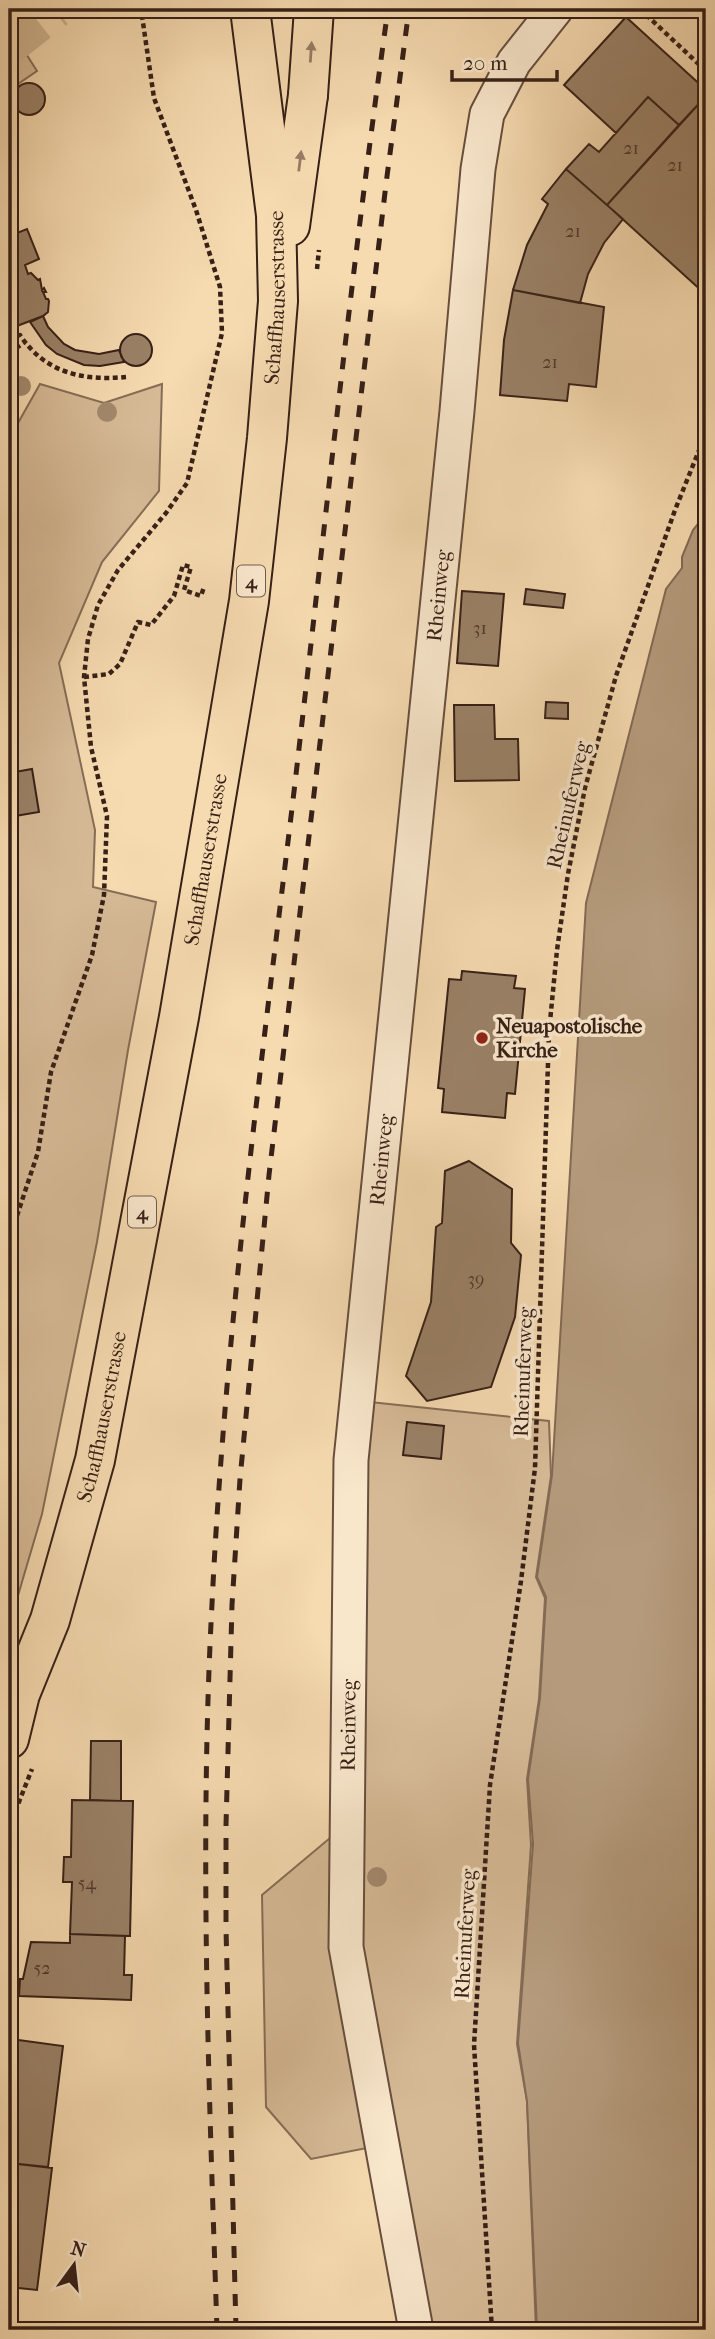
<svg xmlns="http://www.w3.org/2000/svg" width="715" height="2339" viewBox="0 0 715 2339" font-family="'IM FELL French Canon',serif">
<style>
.green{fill:#d6ba96;stroke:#866d56;stroke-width:2}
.water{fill:#b59b7c;stroke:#836a54;stroke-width:2}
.building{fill:#9a8167;stroke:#372017;stroke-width:2}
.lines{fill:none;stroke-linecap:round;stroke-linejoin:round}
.highway-tunnel{stroke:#d0b591;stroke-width:38;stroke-dasharray:38 19;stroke-linecap:butt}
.street-casing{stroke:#674e3d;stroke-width:37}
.primary-casing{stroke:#372017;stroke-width:42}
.highway-casing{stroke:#372017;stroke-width:42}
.path{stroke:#372017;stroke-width:4.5;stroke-dasharray:5 3.5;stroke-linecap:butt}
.street{stroke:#f9e7cc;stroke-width:33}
.primary{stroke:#f6dab0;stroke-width:38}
.highway{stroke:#f6dab0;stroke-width:38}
.rail{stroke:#372017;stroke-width:5;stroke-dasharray:12 12;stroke-linecap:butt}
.tree{fill:#a3896d}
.oneway{fill:#967d64}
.poi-dot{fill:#8f2418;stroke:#f9e7cc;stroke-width:2.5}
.labels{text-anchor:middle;stroke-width:7;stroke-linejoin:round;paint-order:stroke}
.number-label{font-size:18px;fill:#50382b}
.shield{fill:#f9e7cc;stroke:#715c4d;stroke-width:2}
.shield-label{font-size:19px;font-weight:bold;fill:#372017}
.street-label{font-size:21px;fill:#372017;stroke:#f9e7cc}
.poi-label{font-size:21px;font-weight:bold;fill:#372017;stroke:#f9e7cc;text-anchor:start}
</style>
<rect width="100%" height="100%" fill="#f6dab0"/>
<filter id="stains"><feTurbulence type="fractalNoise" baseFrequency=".00286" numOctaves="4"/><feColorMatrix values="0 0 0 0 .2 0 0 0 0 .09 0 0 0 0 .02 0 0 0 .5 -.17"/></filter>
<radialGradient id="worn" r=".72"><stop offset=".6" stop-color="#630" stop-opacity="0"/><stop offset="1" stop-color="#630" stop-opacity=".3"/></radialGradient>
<path class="green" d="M9,27L37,71L9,90Z
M40,384L104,403L162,384L159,491L102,562L59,663L95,830L93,887L156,902L128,1050L97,1242L42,1514L9,1626V439Z
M351,1400L549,1421L551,1476L536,1577L545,1598L539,1699L527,1779L531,1845L517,2044L527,2101L536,2330H408L336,1950Z
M330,1838L333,1951L367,2148L311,2159L266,2107L262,1895Z"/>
<path class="water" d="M706,509V2330H537L527,2101L518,2043L533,1844L528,1779L540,1698L546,1597L537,1577L552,1475L586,903L666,589L682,568V557L693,530L702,519Z"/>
<path class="building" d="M626,17L706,90V96L679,125L648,97L616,133L564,85Z
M13 99a16 16 0 1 1 32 0a16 16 0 1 1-32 0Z
M706,96V290L704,293L607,205Z
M648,97L679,125L607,205L566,169L589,144L599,152Z
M12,99L18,111L9,115V100Z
M566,169L623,219L604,243L588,274L580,303L513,290L527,245L548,204L542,199Z
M9,228L12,235L27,229L39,259L25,265L28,274L31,273L38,280L40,279L42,290L44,288L46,292H43L46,299H48L49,301L48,312L43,316L9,329Z
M513,290L604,307L596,387L569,384L567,401L500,395L504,340Z
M43,316L48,327L64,344L75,350L99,354L119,350L124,362L100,366L84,365L57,354L46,345L30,322Z
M120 350a16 16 0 1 1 32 0a16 16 0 1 1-32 0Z
M526,589L565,594L563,608L524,604Z
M462,591L504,594L498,666L457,663Z
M546,702L568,703V719L545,718Z
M454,705H494L495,739H518L519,780L455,781Z
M32,769L39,812L9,817V773Z
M462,971L516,976L514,988L525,989L515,1094L507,1093L505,1118L442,1112L444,1089L438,1088L449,979L461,980Z
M469,1161L512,1189L511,1243L521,1255L515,1317L491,1387L427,1401L406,1376L431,1302L436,1227L442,1223L445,1171Z
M407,1422L444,1426L441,1459L403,1455Z
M91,1741H121V1801L90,1800Z
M72,1800L133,1801L130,1936L70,1934L72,1882H63L64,1857H71Z
M70,1934L125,1936L124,1975H132L131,2000L19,1996L20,1979H23L31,1942L70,1943Z
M11,2039L63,2046L48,2167L9,2163V2062Z
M9,2163L52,2168L37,2290L9,2287Z"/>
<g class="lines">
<path class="highway-tunnel" d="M9,46L56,9"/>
<defs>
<g id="street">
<path id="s1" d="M416,2330L346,1947L351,1460L457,411L478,169L487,114L514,62L556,9"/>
</g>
<g id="primary">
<path d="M290,226L308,95"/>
<path id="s2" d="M9,1739L20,1694L50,1620L95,1460L179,1017L249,601L267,438L278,301L276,215L250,9"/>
</g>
<path id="highway" d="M308,95L314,9"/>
</defs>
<use href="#street" class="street-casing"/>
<use href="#primary" class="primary-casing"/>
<use href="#highway" class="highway-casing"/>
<path class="path" d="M640,9L706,71
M317,269L319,250
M9,339L20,335C45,373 83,381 126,377
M9,353L25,342
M84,677L109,674L120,664L138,622L151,625L174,596L183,565L191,567L184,590L201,596L204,587
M9,1240L38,1152L51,1072L92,955L104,895L107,816L91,747L84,677L88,639L98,605L118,570L166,513L187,483L222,333L220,287L196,210L154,98L141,9
M9,1827L32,1769
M492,2330L474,2045L490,1785L521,1581L535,1468L549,1032L557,950L568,874L585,788L616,676L675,510L706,433"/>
<use href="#street" class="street"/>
<use href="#primary" class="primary"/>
<use href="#highway" class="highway"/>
<path class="rail" d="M217,2330C209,2088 199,1846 212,1604C225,1335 261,1067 293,800C324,536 351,272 388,9
M236,2330L226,1929V1825L232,1605L240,1479L269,1175L386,184L409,9"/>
</g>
<g class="tree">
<circle cx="21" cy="386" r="10"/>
<circle cx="107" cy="412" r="10"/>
<circle cx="377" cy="1877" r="10"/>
</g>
<defs><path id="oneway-solid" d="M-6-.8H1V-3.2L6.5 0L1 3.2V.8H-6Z" transform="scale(1.75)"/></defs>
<g class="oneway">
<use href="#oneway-solid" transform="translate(311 52) rotate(-86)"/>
<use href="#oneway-solid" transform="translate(300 161) rotate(-83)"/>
</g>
<circle class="poi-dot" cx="482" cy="1038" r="7"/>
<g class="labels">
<g class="number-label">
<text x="631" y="154">21</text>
<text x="675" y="171">21</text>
<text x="573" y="237">21</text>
<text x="550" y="368">21</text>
<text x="480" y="634">31</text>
<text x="476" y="1285">39</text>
<text x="87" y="1889">54</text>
<text x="42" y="1974">52</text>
</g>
<g class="shield">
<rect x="237" y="565.5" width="28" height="31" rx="5"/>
<rect x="128" y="1196.5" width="28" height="31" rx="5"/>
</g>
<g class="shield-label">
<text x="251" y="588">4</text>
<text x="142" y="1219">4</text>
</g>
<g class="street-label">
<text dy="7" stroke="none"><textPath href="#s2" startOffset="1470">Schaffhauserstrasse</textPath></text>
<text dy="7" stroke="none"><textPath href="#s1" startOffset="1745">Rheinweg</textPath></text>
<text transform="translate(568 805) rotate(-77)" y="7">Rheinuferweg</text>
<text dy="7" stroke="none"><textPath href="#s2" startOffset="903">Schaffhauserstrasse</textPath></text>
<text dy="7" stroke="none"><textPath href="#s1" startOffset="1178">Rheinweg</textPath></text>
<text transform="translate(523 1372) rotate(-88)" y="7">Rheinuferweg</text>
<text dy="7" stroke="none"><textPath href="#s2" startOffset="336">Schaffhauserstrasse</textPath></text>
<text dy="7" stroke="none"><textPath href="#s1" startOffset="611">Rheinweg</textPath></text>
<text transform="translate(465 1934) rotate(-87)" y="7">Rheinuferweg</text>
</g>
<g class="poi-label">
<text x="496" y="1033">Neuapostolische<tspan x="496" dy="24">Kirche</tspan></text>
</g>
</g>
<rect width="715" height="2339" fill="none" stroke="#f6dab0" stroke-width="35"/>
<rect x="10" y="10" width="694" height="2318" fill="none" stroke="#372017" stroke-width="3.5"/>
<rect x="18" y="18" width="680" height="2304" fill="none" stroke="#372017" stroke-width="2"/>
<g transform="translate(74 2265) rotate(15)" stroke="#f9e7cc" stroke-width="5" paint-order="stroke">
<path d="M0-5L12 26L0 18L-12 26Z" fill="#372017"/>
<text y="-10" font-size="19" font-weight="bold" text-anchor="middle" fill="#372017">N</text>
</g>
<path d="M452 70v10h105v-10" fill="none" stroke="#372017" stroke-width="3.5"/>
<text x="463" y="70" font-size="21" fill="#372017" stroke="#f9e7cc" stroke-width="5" paint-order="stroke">20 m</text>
<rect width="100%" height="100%" filter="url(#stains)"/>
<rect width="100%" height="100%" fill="url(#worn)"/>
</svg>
